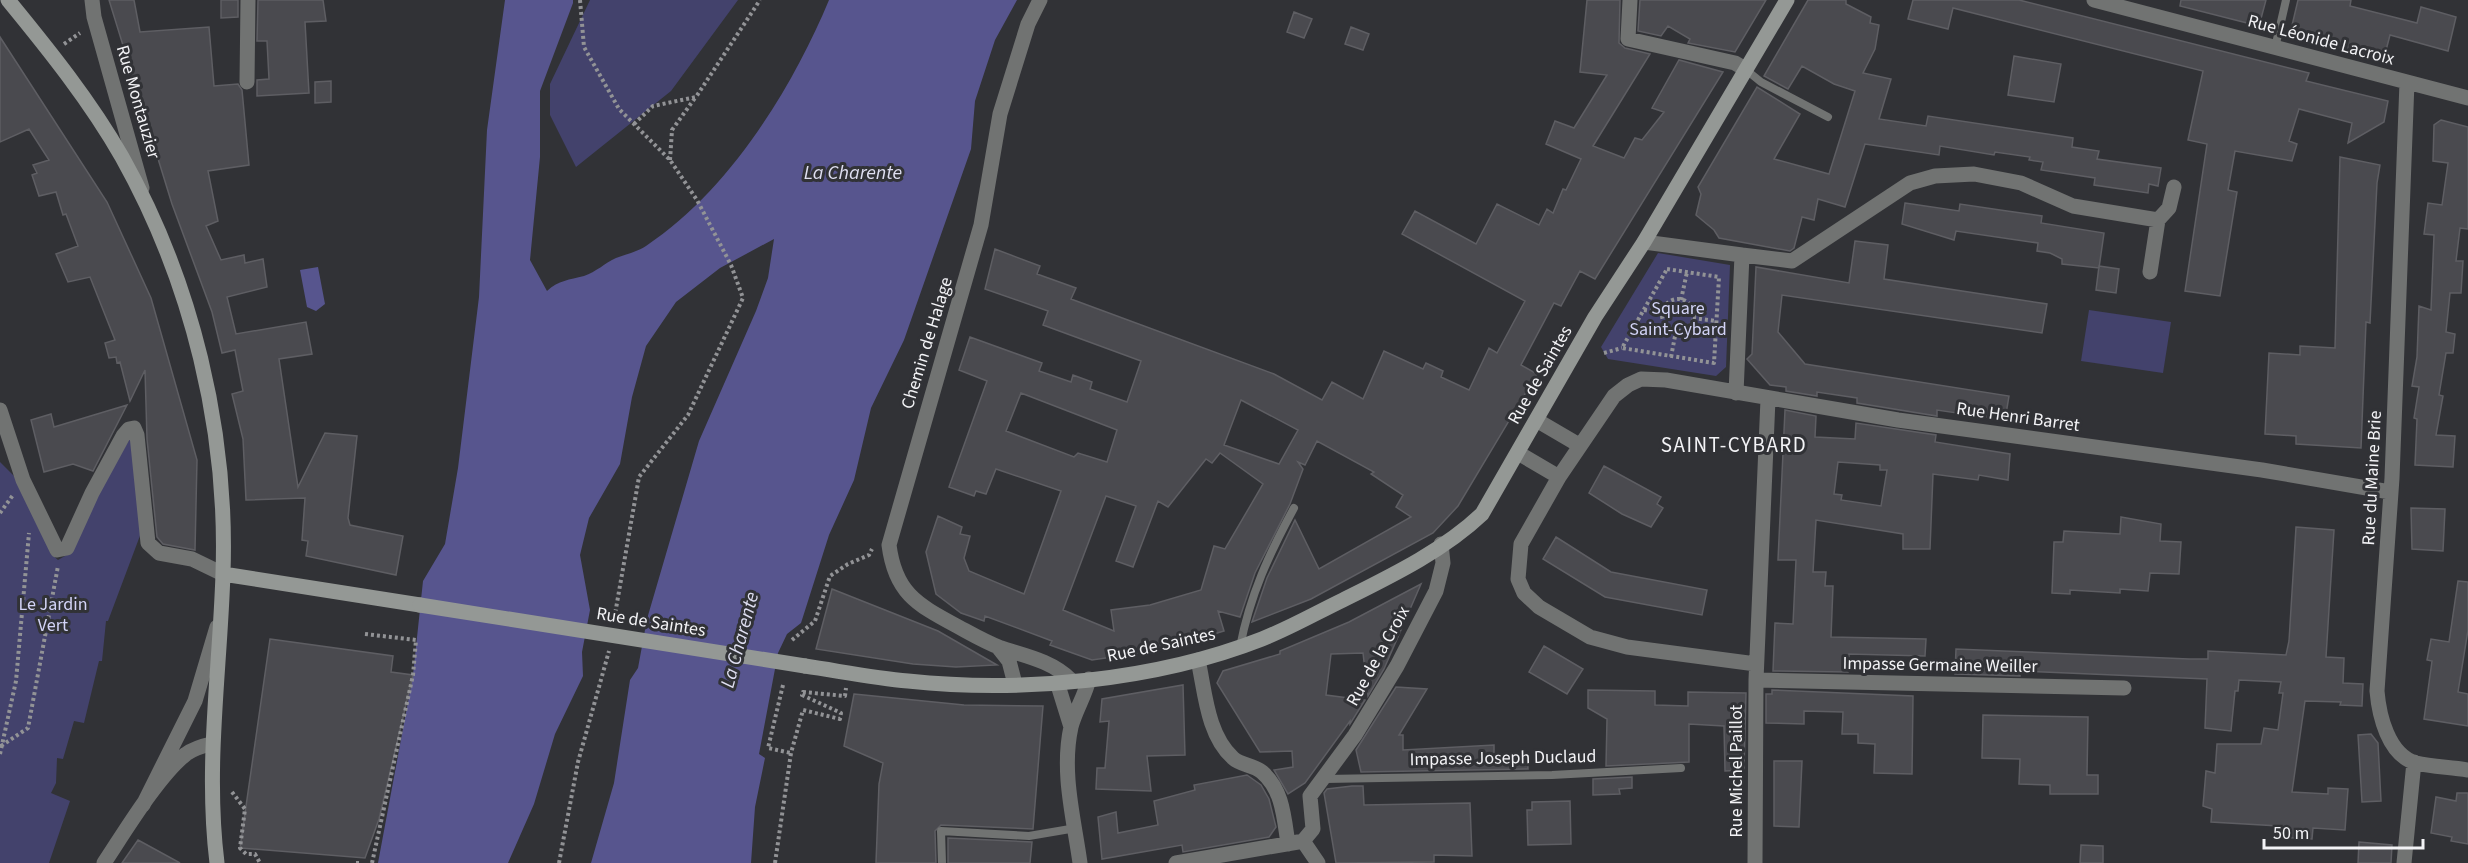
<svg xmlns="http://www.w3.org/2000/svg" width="2468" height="863" font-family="'Source Sans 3',sans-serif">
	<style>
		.green { fill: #43426c }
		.water { fill: #57558e }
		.building { fill: #4a4a4f; stroke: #5e5e63; stroke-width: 1.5; fill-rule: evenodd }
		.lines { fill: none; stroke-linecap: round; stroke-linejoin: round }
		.path { stroke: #929396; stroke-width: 4; stroke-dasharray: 3 3; stroke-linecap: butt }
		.service { stroke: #717372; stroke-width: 8 }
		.minor { stroke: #717372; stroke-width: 15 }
		.tertiary { stroke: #717372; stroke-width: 15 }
		.secondary { stroke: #949895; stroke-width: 15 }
		.secondary-bridge { stroke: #949895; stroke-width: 15 }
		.labels { text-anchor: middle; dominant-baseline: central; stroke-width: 6; stroke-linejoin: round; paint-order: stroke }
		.street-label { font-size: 18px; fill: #f3f3f6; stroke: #313236 }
		.park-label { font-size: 18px; fill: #d3d4f7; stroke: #313236 }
		.water-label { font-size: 20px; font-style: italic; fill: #dfdff1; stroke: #313236 }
		.quarter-label { font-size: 21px; letter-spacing: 1.5px; fill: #f3f3f6; stroke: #313236 }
	</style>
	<rect width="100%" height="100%" fill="#313236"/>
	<!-- green -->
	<path class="green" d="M590 0H738L671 91 576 167 550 115V84Z
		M1658 253 1730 265 1726 367 1716 376 1608 359 1601 347Z
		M2089 310 2171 322 2163 373 2081 361Z
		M131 437 141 533 108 621H106L102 661H99L84 723 74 721 63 759 57 758 56 783 51 793 70 801 49 863H0V462L21 483 51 554 58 560 72 552 92 502Z"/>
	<!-- water -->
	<path class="water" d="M505 0H573V3L540 91V157L530 260 547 291C559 280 569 280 584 276 596 272 605 263 616 258 626 254 637 252 646 246 728 192 792 89 829 0H1017L995 40 975 101 971 149 904 340 871 408 854 480 829 535 801 623 787 634 778 653 759 754 765 758 755 807 751 863H591L614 783 630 680 638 668 647 619 699 441 756 311 768 278 774 239 720 268 676 302 646 346 632 397 620 464 589 518 580 555 590 610 582 652 583 676 555 734 534 804 508 863H378L413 675 423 581 445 544 458 468 479 297 487 130Z
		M318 267 325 304 316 311 307 307 300 270Z"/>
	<!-- building -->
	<path class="building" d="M109 0H134L140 32 209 27 214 86 238 84 242 90 249 165 208 171 218 221 206 226 221 260 244 255 245 263 263 259 267 287 227 297 236 334 306 322 312 354 279 359 298 487 325 433 357 436 348 518 350 525 403 536 396 575 306 556 308 541 302 540 305 498 246 500 243 439 232 394 243 391 235 350 222 353 212 312 172 204Z
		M221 0H238V17L221 18Z
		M258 0H323L326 21 305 22 309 93 257 96V80L269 79 267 41H257Z
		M1587 0H1620L1619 43 1625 48 1650 54 1593 146 1624 158 1635 138 1642 140 1664 112 1652 108 1679 60 1723 72 1595 279 1580 271 1561 306 1554 303 1521 365 1537 374 1458 506 1433 533 1311 599 1252 622 1267 578 1295 520 1319 569 1411 517 1396 507 1403 495 1371 474 1374 472 1317 441 1305 465 1298 462 1303 469 1290 504 1255 573 1240 617 1218 611 1224 631 1161 650 1092 660 1050 645 1052 641 985 616 984 621 961 613 936 594 926 552 938 516 962 527 960 534 970 536 964 558 969 571 1024 594 1061 491 996 469 986 494 976 491 974 496 949 487 987 381 959 370 970 337 1042 363 1039 371 1071 382 1073 375 1092 382 1090 389 1127 402 1141 361 1043 325 1048 311 985 289 995 249 1040 266 1037 274 1076 288 1071 299 1274 374 1322 400 1332 382 1363 399 1384 351 1423 369 1426 363 1443 371 1441 377 1469 390 1489 348 1497 353 1525 301 1402 234 1415 211 1476 244 1497 204 1539 225 1547 209 1553 213 1563 189 1566 190 1581 159 1546 144 1555 121 1574 128 1607 75 1580 72ZM1021 393 1117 430 1107 462 1078 453 1074 457 1006 431ZM1241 400 1298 430 1279 464 1224 445ZM1220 453 1263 484 1225 549 1214 546 1201 590 1150 605 1111 610 1114 631 1063 610 1106 496 1136 506 1116 561 1133 567 1158 501 1168 507 1206 459 1212 463Z
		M1640 0H1766L1735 52 1688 43 1690 39 1668 26 1661 36 1638 31Z
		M1808 0H1846V4L1871 17 1870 23 1879 25 1875 49 1863 73 1891 79 1879 119 1926 126 1928 116 2073 138 2072 147 2099 151 2097 159 2161 168 2158 186 2149 184 2148 193 2094 185 2095 178 2041 170 2043 162 2029 160 2030 157 1995 152 1994 155 1940 146 1939 155 1865 144 1845 207 1818 199 1814 220 1802 217 1794 248 1790 251 1719 238 1714 230 1696 215 1701 194 1698 187 1757 87 1800 114 1774 159 1829 174 1855 91 1834 84 1802 66 1788 89 1764 76Z
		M1913 0H2019L2309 73 2306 81 2388 101 2384 122 2348 143 2352 123 2299 109 2289 141 2297 144 2292 161 2235 151 2228 190 2237 192 2220 296 2185 291 2207 144 2188 140 2203 71 1953 8 1948 29 1908 19Z
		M2181 0H2266L2259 26 2180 6Z
		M2298 0H2351L2350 6 2417 23 2421 7 2456 17 2448 51 2390 35 2384 58 2290 34Z
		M1294 12 1312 19 1304 38 1287 32Z
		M1351 27 1369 34 1363 50 1345 44Z
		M0 37 107 202 151 298 197 460 195 550 163 544 157 537 147 439 145 370 130 401 120 362 117 363 116 357 109 358 105 343 115 340 90 277 68 282 56 254 78 246 66 214 63 215 56 192 39 196 32 175 37 173 33 165 49 160 29 129 0 142Z
		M2014 56 2061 64 2054 102 2008 95Z
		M331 81V102L315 103V82Z
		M2441 120 2468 127V229L2460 228 2456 261H2463L2461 293H2450L2446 332 2455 334 2453 353H2446L2439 395 2443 396 2436 435 2455 436 2453 467 2415 465 2417 419 2414 418 2419 387 2412 386 2417 357 2419 306 2431 310 2434 235 2424 234 2428 203 2442 205 2448 163 2433 161 2434 125Z
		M2340 157 2380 165 2377 183 2370 323 2366 322 2361 448 2296 444V436L2265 434 2269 353 2300 355V346L2335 348Z
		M1905 203 1959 211 1960 204 2007 211 2042 216 2041 223 2104 233 2099 268 2062 264V259L2050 253 2037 251 2038 243 1956 231 1954 240 1902 224Z
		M1855 241 1888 245 1884 279 2047 304 2042 333 1782 295 1778 332 1805 364 2009 396 2005 420 1937 410V416L1857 403V398L1817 392V396L1786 391V387L1770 385 1747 359 1752 354 1756 267 1849 283Z
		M2099 266 2119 269 2116 293 2096 290Z
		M127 405 93 471 73 464 44 472 31 420 51 414 54 427Z
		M1785 410 1816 416 1815 437 1855 439 1856 423 1936 435 1935 442 2010 454 2008 480 1979 475 1978 480 1933 474 1930 549H1903V534L1816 520 1813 572H1826L1825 586H1833L1831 637 1926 639 1925 656 1849 654 1848 672 1773 671 1775 623 1793 624 1796 560H1778ZM1838 462 1880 465V470H1887L1881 506 1841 500 1842 495 1834 494Z
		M1604 466 1661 497 1657 504 1663 508 1651 527 1622 514 1589 493Z
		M2411 508 2445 509 2443 551 2412 549Z
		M2121 517 2161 524 2160 541 2181 542 2179 574 2150 573 2148 591 2120 589V593L2070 590V594L2052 593 2054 542H2063L2064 531 2120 534Z
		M2296 527 2334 530 2326 657 2344 658 2343 683 2363 684 2362 706 2340 705 2341 702 2305 701 2292 792 2328 794V788L2348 789 2345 830 2313 828 2312 839 2279 837V826L2211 822 2212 809 2203 806 2206 771 2215 773 2217 744H2261L2264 728 2278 730 2283 693H2279L2281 682 2239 680 2238 691H2235L2231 731 2205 728 2207 679 2020 671V676L1955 674 1956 649 2189 659H2208V651L2286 655 2289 641Z
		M1556 537 1611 572 1707 590 1702 615 1605 597 1543 559Z
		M2458 581 2468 582V630L2458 692 2468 694V726L2424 719 2432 661 2427 660 2431 639 2449 642Z
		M1421 584 1384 669 1368 696 1363 653 1331 654 1326 695 1365 700 1350 724V721L1305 783 1288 794 1274 770 1293 767 1292 751 1260 752 1217 683 1223 671 1280 654V651L1349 622Z
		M832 589 938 631 997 665 956 667 913 664 816 649Z
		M270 639 393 656 391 672 413 675 379 819 365 858 240 848Z
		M1544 646 1583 669 1567 694 1529 672Z
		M1183 685 1185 755 1147 756 1151 791 1096 789 1097 768H1105L1109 721 1100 722 1102 699Z
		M1396 687 1427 689 1399 735H1403V750L1494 745V754L1527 753 1528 769 1361 772 1356 750Z
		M1588 690 1655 691V705L1688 706V692L1746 693 1744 770 1725 771 1724 726 1689 724V762L1606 766 1607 719 1588 708Z
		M1772 690 1913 696 1912 774 1874 773 1875 744 1858 743V734H1842L1843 712 1804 711V724L1766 723V694H1772Z
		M854 694 964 705 1043 706 1033 829 941 825 935 831 936 863H876L879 784 883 763 844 746Z
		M1983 715 2088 717 2087 775H2098V794H2050V785L2019 784 2020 759 1982 758Z
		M2371 734 2378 743 2381 801 2362 802 2358 735Z
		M1774 761H1802L1799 827 1774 826Z
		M1247 775 1261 785 1269 799 1276 827 1269 837 1183 852 1182 845 1102 859 1098 817 1116 812 1118 833 1158 825 1154 801 1195 790 1194 785Z
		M1632 777V788L1619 789 1620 794 1593 795V779Z
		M1352 786H1363L1364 805 1470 803 1472 856 1434 855V862L1336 863 1324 793 1327 789Z
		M2457 793H2468V844L2451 841 2452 837 2431 833 2436 797 2456 801Z
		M1570 801 1571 844 1528 845 1527 810H1532V802Z
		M948 838 1032 842 1030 863H948Z
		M138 840 180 863H122Z
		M2359 842 2392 845 2391 863H2358Z
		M2081 845 2103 846V863H2080Z"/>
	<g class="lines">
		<!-- path -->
		<path class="path" d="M580 0 584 47 619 109 670 160 697 200 731 265 743 298 688 415 639 477 614 620
			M64 44 80 33
			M634 124 653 106 696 97 760 0
			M670 160 672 130 695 98
			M1667 269 1719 277 1714 363 1622 348Z
			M1662 315a16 16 0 1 1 32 0a16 16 0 1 1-32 0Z
			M1681 300 1687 272
			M1644 310 1662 313
			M1693 318 1716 321
			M1604 353 1622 348
			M1671 357 1676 331
			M0 513 13 495
			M365 634 416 640 413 675 372 863
			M792 640 815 621 830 576 848 564 869 555 872 549
			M783 685 768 748 791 753
			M1 746 28 728 58 566
			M0 754 16 681 29 533
			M232 792 245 809 240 848 246 854H255L260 863
			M356 863H360
			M559 863 578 762 609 651
			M775 863 791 753 803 710 840 719 841 713 802 695 803 692 845 696 846 688"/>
		<!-- service -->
		<path class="service" d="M2275 48 2286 0
			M1745 69 1761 82 1828 117
			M1240 647C1250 595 1269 554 1294 508
			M1325 779 1552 775 1681 768
			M942 863 941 831 1029 836 1076 828"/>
		<!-- minor -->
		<path class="minor" d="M92 0 94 17 142 188
			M1040 0 1028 24 1000 114 981 225 889 545C895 592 916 604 955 625 970 633 985 642 1001 648 1026 656 1052 661 1071 680
			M1630 0 1628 39 1735 63 1745 69
			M2094 0 2468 98
			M247 82 248 0
			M2407 82 2392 478 2377 691C2379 715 2388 755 2416 763 2432 767 2451 767 2468 770
			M1644 242 1742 255 1736 393
			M1742 255 1792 261 1910 183 1935 176 1974 174 2021 183 2073 206 2158 220
			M2150 272 2158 220 2169 208 2174 187
			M0 410 23 480 57 550 67 548 92 493 123 436 129 429 134 428 137 435 148 543 159 553 192 559 223 574
			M1538 421 1579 445
			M1518 453 1559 477
			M998 647 1009 661 1015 684
			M1198 660C1205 691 1207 735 1233 758 1240 765 1254 765 1262 772 1283 790 1284 818 1288 844
			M1756 664 1627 647 1590 637 1539 607 1524 593 1518 579 1521 544 1559 477 1614 396 1628 385 1641 379 1666 380 1898 420 2262 470 2390 492
			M1756 680 2124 688
			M1057 682 1071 727
			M1303 841 1313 829 1310 796 1355 735 1397 666 1436 591 1443 563 1441 544
			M1303 841 1318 863
			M1080 863C1074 819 1061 772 1071 727 1075 711 1085 696 1089 679
			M1176 863 1298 842
			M1755 863 1756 680 1768 399
			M2404 863 2414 762"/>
		<!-- tertiary -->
		<path class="tertiary" d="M143 805 195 701 217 627
			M104 863C124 833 158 776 186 754 193 749 202 746 211 744"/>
		<!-- secondary -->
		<path class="secondary" d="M8 0C49 50 90 101 122 157 192 282 228 430 223 573 220 670 205 766 217 863
			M223 574 420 605
			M805 666C839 671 874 678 908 681 1022 693 1155 681 1262 639 1290 628 1316 613 1343 600 1391 576 1443 551 1482 514L1595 317 1644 242 1787 0"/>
		<!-- secondary-bridge -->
		<path class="secondary-bridge" d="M420 605 805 666"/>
	</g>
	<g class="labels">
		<!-- street labels -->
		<g class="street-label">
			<text transform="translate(2321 40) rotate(15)">Rue Léonide Lacroix</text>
			<text transform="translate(138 102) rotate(74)">Rue Montauzier</text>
			<text transform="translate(927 343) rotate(-73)">Chemin de Halage</text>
			<text transform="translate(1540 375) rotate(-60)">Rue de Saintes</text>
			<text transform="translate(2018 417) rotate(8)">Rue Henri Barret</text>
			<text transform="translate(2372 478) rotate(-87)">Rue du Maine Brie</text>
			<text transform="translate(651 622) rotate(9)">Rue de Saintes</text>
			<text transform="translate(1161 645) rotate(-12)">Rue de Saintes</text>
			<text transform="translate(1378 656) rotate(-61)">Rue de la Croix</text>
			<text transform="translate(1940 665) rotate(1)">Impasse Germaine Weiller</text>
			<text transform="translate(1503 758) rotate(-1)">Impasse Joseph Duclaud</text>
			<text transform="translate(1736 771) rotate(-90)">Rue Michel Paillot</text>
		</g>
		<!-- park labels -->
		<g class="park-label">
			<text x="1678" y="308">Square<tspan x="1678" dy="21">Saint-Cybard</tspan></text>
			<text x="53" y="604">Le Jardin<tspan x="53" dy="21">Vert</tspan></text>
		</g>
		<!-- water labels -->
		<g class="water-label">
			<text x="853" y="173">La Charente</text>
			<text transform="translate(740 640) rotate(-75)">La Charente</text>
		</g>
		<!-- quarter labels -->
		<g class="quarter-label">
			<text x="1734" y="445">SAINT-CYBARD</text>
		</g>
	</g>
	<!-- scale -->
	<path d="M2264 839v9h159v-9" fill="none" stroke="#f3f3f6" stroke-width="3"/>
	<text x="2273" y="839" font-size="18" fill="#f3f3f6" stroke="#313236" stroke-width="4.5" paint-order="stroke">50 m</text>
</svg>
